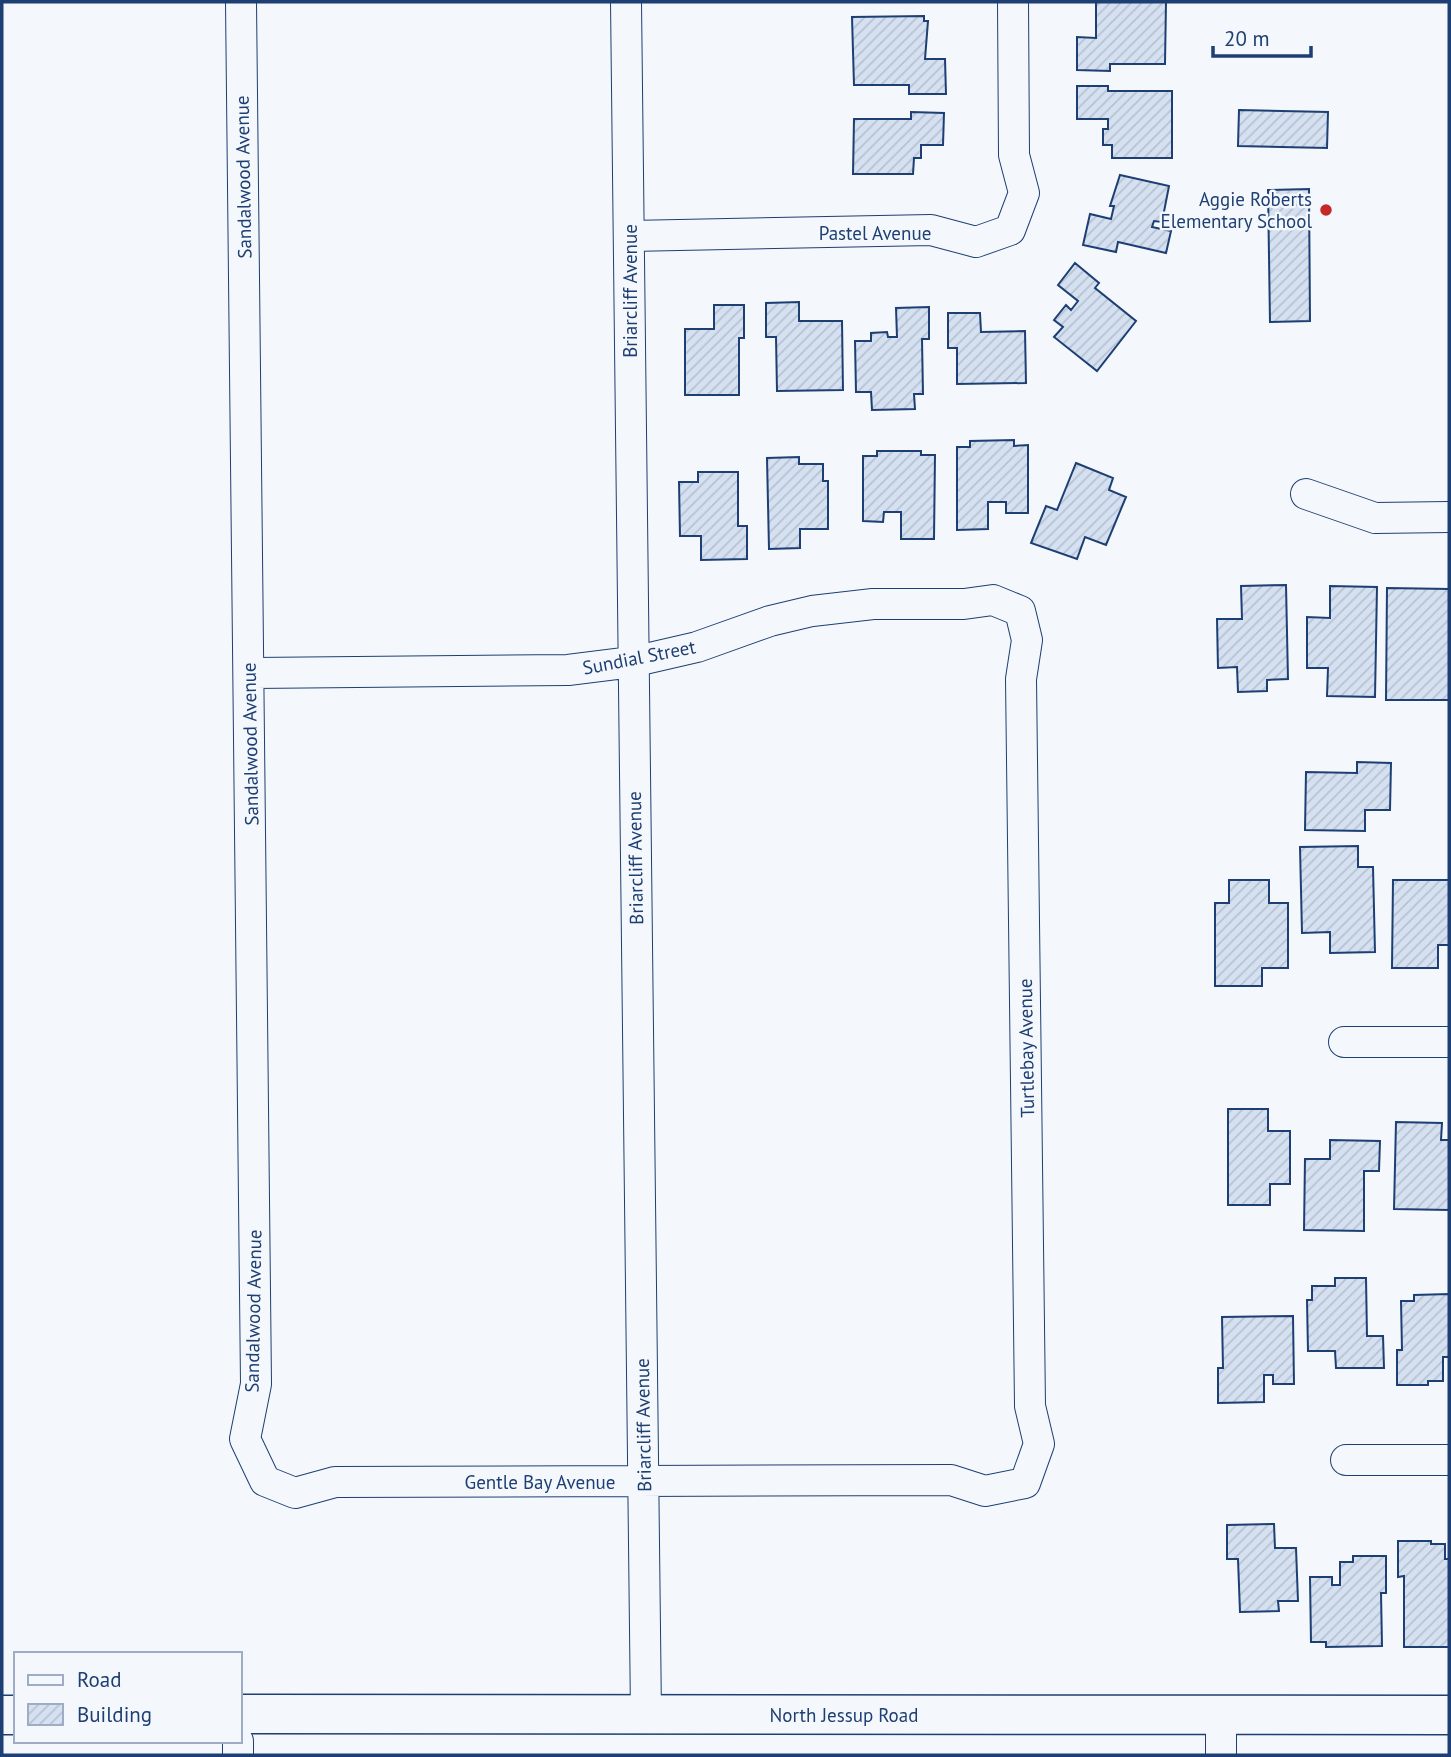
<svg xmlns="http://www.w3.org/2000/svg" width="1451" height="1757" font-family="'PT Sans',sans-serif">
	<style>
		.building { fill: url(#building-hatch); stroke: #1d3f73; stroke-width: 2 }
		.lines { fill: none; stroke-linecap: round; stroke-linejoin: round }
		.street-casing { stroke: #1d3f73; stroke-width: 32 }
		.secondary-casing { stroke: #1d3f73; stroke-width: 41 }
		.street { stroke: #f4f7fb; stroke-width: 30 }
		.secondary { stroke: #f4f7fb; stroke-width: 38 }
		.poi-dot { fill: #c62828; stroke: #f4f7fb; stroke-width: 2.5 }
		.labels { text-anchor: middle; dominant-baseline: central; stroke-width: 5; stroke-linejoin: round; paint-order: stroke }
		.street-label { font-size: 19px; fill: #1d3f73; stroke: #f4f7fb }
		.poi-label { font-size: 19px; fill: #1d3f73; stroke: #f4f7fb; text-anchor: end }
	</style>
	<defs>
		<pattern id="building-hatch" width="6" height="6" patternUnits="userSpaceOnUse" patternTransform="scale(1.75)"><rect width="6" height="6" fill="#d5e0f0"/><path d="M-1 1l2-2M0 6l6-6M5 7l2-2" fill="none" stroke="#b6c1d1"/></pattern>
	</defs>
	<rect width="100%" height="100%" fill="#f4f7fb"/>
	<!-- building -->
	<path class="building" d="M1096 2H1166L1165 64H1110V71L1077 70V37L1096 38Z
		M924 16V21H928L925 59H945L946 94H909V85H854L852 17Z
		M1077 86H1108V91H1172V158H1112V145H1103V129H1108V119H1077Z
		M1239 110 1328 112 1327 148 1238 146Z
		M911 112 944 113 943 145H921V158H914L913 174H853L854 119H911Z
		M1120 175 1169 186 1162 222 1154 221 1152 227 1171 231 1166 253 1118 242 1116 252 1083 245 1090 214 1111 219 1114 206H1110Z
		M1309 189 1310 321 1270 322 1268 190Z
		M1075 263 1099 283 1095 288 1136 321 1097 371 1054 337 1063 327 1054 320 1066 305 1071 310 1078 301 1058 285Z
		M799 302V321H842L843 390 777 391 776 337H766V303Z
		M714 305H744V338H739V395H685V329H714Z
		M929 307V339H922L923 394H914L915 409 872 410 871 392H856L855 341H871V333L887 332 888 337H897L896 308Z
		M948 313H980L981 332 1025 331 1026 383 957 384V348H948Z
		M1014 440V446L1028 445V513H1006V502H988V529L957 530V447H970V441Z
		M877 451H921V455H935L934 539H901V512H884L883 522 863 521V456H877Z
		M799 457V464H823V481H828V529H800V548L769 549 767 458Z
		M1076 463 1113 478 1109 490 1126 497 1106 545 1085 537 1077 559 1031 543 1046 506 1057 510Z
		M698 472H738V526H747V559L701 560V536H680L679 482H698Z
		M1286 585 1288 679 1267 680V691L1238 692 1237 667 1218 668 1217 619H1242L1241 586Z
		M1330 586 1377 587 1375 697 1327 696 1328 668H1307V617L1330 618Z
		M1387 588 1449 589V700H1386Z
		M1357 762 1391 763 1390 810H1365V831L1305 830 1306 772 1357 773Z
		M1358 846V867H1373L1375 952 1330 953V932L1302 933 1300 847Z
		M1229 880H1269V903H1288V968H1262V986H1215V903H1229Z
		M1393 880H1449V945H1438V968H1392Z
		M1228 1109H1268V1131H1290V1184H1270V1205H1228Z
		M1396 1122 1442 1123 1441 1140H1449V1210L1394 1209Z
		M1330 1140 1380 1141 1379 1171H1364V1231L1304 1230 1305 1159H1330Z
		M1335 1278H1366L1367 1336H1383L1384 1368H1336L1335 1351H1308L1307 1300H1312V1286H1335Z
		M1449 1294V1357H1443V1381H1428V1385H1397V1350H1402L1401 1301H1414V1295Z
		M1293 1316 1294 1384H1273V1375H1264V1402L1218 1403V1368H1223L1222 1317Z
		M1274 1524 1275 1548H1296L1298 1601H1278L1279 1611 1240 1612 1238 1559H1227V1525Z
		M1398 1541H1431V1544H1445V1559H1449V1647H1404V1576L1398 1577Z
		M1353 1556H1386V1593H1381L1382 1646 1326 1647V1642H1311L1310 1577H1332V1585H1340V1562H1353Z"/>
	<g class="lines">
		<defs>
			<path id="street" d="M241 2 256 1384 245 1439 265 1481 295 1493 335 1482 951 1480 985 1491 1025 1483 1039 1444 1030 1406 1021 679 1027 640 1020 611 993 600 964 604H873L812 611 770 621 697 647 632 662 568 670 250 673
				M626 2 646 1715
				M630 236 931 230 976 242 1010 230 1024 193 1014 155 1013 2
				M1306 494 1375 518 1449 517
				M1344 1042H1449
				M1346 1460H1449
				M1221 1715V1755
				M238 1741V1755"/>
			<path id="secondary" d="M240 1714 1449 1715
				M2 1715H16"/>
		</defs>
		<!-- street casing -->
		<use href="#street" class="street-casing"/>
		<!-- secondary casing -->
		<use href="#secondary" class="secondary-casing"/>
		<!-- street -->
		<use href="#street" class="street"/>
		<!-- secondary -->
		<use href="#secondary" class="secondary"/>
	</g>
	<!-- markers -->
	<circle class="poi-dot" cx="1326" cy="210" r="7"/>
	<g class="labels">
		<!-- street labels -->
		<g class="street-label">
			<text transform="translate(243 177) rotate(-91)">Sandalwood Avenue</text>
			<text x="875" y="233">Pastel Avenue</text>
			<text transform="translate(630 291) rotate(-90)">Briarcliff Avenue</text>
			<text transform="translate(639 657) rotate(-11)">Sundial Street</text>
			<text transform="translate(250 744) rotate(-91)">Sandalwood Avenue</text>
			<text transform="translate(635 858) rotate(-91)">Briarcliff Avenue</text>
			<text transform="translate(1026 1048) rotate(-91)">Turtlebay Avenue</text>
			<text transform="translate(253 1311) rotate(-89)">Sandalwood Avenue</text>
			<text transform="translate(643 1425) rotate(-91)">Briarcliff Avenue</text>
			<text x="540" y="1482">Gentle Bay Avenue</text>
			<text x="844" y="1715">North Jessup Road</text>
		</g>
		<!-- poi labels -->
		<g class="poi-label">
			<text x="1312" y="199">Aggie Roberts<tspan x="1312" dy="22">Elementary School</tspan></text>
		</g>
	</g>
	<!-- border -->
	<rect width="1451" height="1757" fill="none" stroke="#1d3f73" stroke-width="7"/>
	<!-- legend -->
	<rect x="14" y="1652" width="228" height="91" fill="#f4f7fb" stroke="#9eadc5" stroke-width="2"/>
	<rect x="28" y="1675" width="35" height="10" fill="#f4f7fb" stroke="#9eadc5" stroke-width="2"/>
	<text x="77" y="1687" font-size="21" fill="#1d3f73">Road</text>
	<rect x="28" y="1704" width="35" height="21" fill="url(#building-hatch)" stroke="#9eadc5" stroke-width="2"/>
	<text x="77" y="1722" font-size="21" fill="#1d3f73">Building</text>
	<!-- scale -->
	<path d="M1213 46v10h98v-10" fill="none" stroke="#1d3f73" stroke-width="3.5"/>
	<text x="1224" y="46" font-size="21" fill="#1d3f73" stroke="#f4f7fb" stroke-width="5" paint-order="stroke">20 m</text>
</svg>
